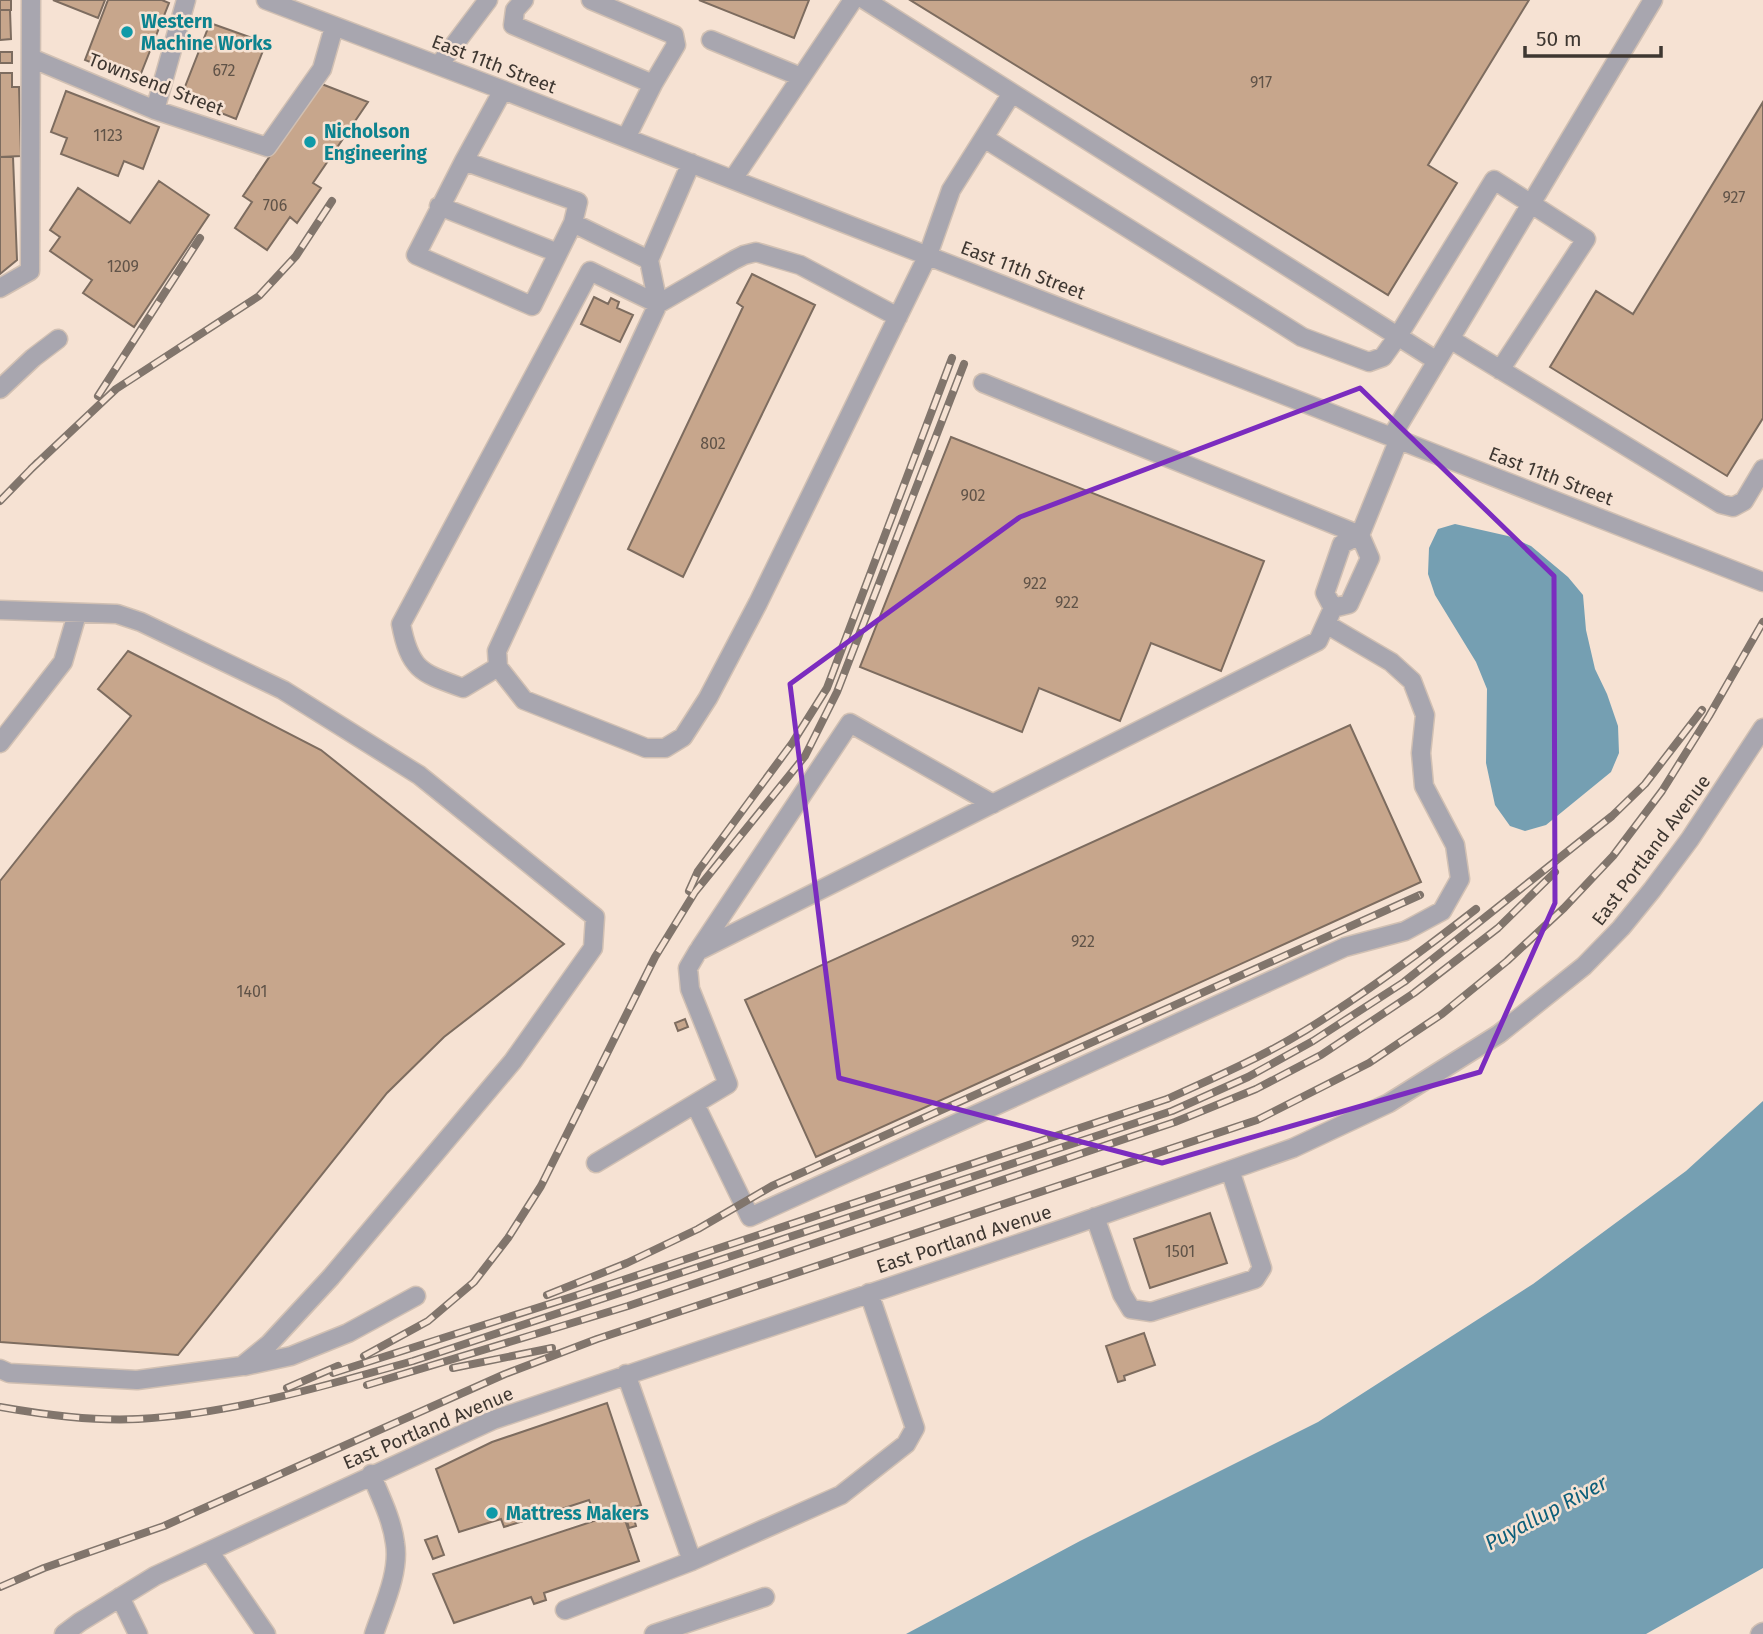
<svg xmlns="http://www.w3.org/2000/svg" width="1763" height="1634" font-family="'Fira Sans',sans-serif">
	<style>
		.water { fill: #759fb2 }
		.building { fill: #c7a68c; stroke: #7d6c5f; stroke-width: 2 }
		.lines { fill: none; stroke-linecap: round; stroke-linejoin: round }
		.minor-casing { stroke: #d1c0b3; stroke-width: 21 }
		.minor { stroke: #a8a6af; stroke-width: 18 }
		.rail-casing { stroke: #81756c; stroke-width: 8 }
		.rail { stroke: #f6e2d3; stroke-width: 5; stroke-dasharray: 16; stroke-linecap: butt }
		.marked { fill: none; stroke: #7b2cbf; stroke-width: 5; stroke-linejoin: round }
		.culture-dot { fill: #0f9aa8; stroke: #f6e2d3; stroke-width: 2.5 }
		.labels { text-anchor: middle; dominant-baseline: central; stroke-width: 5; stroke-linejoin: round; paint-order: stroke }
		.number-label { font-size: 16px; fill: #605348 }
		.culture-label { font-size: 19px; font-weight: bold; fill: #0d838f; stroke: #f6e2d3; text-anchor: start }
		.street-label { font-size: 19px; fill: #3e3731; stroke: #f6e2d3 }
		.water-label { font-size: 21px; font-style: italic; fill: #0d5f7a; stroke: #f6e2d3 }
	</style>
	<rect width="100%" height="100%" fill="#f6e2d3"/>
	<!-- water -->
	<path class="water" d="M1455 524 1508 536 1531 546 1568 577 1583 595 1586 630 1595 669 1607 694 1618 726 1619 753 1611 772 1546 825 1525 831 1510 826 1495 805 1486 763 1487 689 1476 662 1435 595 1428 574 1429 548 1438 529Z
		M1763 1101V1568L1646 1634H906L1080 1541 1318 1422 1533 1284 1686 1171Z"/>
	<!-- building -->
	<path class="building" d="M0 0H11V10H0Z
		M53 0H105L98 18Z
		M108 0H162L169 3 138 81 85 60Z
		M699 0H809L794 38Z
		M910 0H1529L1428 165 1457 183 1388 295Z
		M0 10H10L11 39 0 40Z
		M210 23 266 43 236 119 181 97Z
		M0 52H12V63H0Z
		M0 73H12V87H19L21 156 0 157Z
		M319 83 368 102 313 183 321 188 297 223 290 217 267 250 235 228 252 202 243 196Z
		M66 91 159 127 143 169 124 161 118 176 61 154 67 138 51 132Z
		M1763 102V418L1727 476 1550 367 1596 291 1633 314Z
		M0 157H13L17 260 0 274Z
		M159 181 209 215 134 327 83 293 92 280 50 251 60 237 50 230 78 188 130 223Z
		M752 274 815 305 683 577 628 549 743 307 737 303Z
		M594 297 608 304 611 298 619 302 617 308 633 315 620 342 581 324Z
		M951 437 1264 561 1221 671 1151 643 1120 721 1039 688 1022 732 860 667Z
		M128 651 321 750 564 944 444 1037 387 1093 178 1355 0 1342V881L131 716 98 689Z
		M1350 725 1421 882 816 1157 745 1000Z
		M685 1019 688 1027 678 1031 675 1023Z
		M1210 1213 1227 1263 1150 1288 1134 1239Z
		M1144 1333 1155 1365 1124 1376 1125 1380 1118 1382 1106 1346Z
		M607 1403 641 1505 622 1511 639 1561 544 1593 546 1600 534 1604 531 1597 454 1623 433 1574 597 1520 589 1500 546 1514 543 1505 533 1508 536 1517 504 1527 501 1519 459 1532 436 1469 492 1442Z
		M631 1509 636 1526 629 1528 624 1511Z
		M437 1536 444 1555 433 1559 425 1540Z"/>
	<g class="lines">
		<defs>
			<path id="minor" d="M266 0 503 90 1763 582
				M524 0 515 10 513 25 653 84
				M591 0 674 35 676 45 653 84 626 138
				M865 0 1437 361
				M711 40 801 77
				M31 58 155 110 267 147 322 69 334 27
				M439 65 488 0
				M155 110 186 0
				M984 138 1302 337 1369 362 1383 357 1398 336 1494 180 1586 239 1500 370
				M464 161 503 90
				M733 179 853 0
				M439 206 558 253
				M573 223 532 306 416 255 464 161 578 202 573 223 649 260 691 163
				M649 260 658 304 497 651 498 667 524 700 646 748H665L683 737 708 698 758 603 928 255 951 190 1012 93
				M0 288 30 271 31 0
				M1450 339 1721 504 1733 507 1744 501 1763 469
				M983 383 1360 535 1399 439
				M0 389 33 358 58 339
				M1392 436 1653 0
				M1360 535 1370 558 1349 604 1333 608 1325 593 1342 544Z
				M0 610 117 614 141 622 283 690 419 775 595 917 593 948 513 1061 331 1277 269 1344 242 1366 137 1380 9 1373 0 1369
				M498 667 463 688C422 673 410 671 401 624L590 271 658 304 734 260 744 255 756 252 800 265 898 317
				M0 743 63 662 77 614
				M700 948 850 723 993 804
				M695 1104 750 1217 1345 947 1405 931 1442 911 1460 879 1455 845 1424 786 1421 753 1425 715 1412 681 1391 662 1326 624
				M596 1163 728 1084 690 989 688 968 698 951 1318 641 1333 608
				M1095 1217 1122 1294 1131 1309 1151 1312 1255 1279 1262 1268 1230 1170
				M245 1366 291 1356 348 1333 416 1296
				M626 1374 692 1561
				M371 1474C380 1496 392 1519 395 1543 400 1572 383 1607 374 1634
				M209 1551 266 1634
				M120 1597 138 1634
				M565 1610 692 1561 841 1495 906 1444 915 1428 869 1293
				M64 1634 80 1622 155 1576 493 1420 1065 1228 1293 1148 1389 1103 1499 1034 1584 966 1621 928 1652 890 1690 839 1763 728
				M654 1634 765 1597
				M1760 1634 1763 1632"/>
		</defs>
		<!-- minor casing -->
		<use href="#minor" class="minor-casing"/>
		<!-- minor -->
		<use href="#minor" class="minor"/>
		<defs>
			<path id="rail" d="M98 396 200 238
				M31 469 116 389 259 296 296 256 332 201
				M0 501 37 463
				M689 891 698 871 793 742 827 688 952 358
				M547 1295 627 1263 698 1229 772 1186 1420 895
				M364 1356 428 1321 474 1282 508 1238 541 1186 655 957 695 892 805 756 837 692 964 364
				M453 1368 552 1348
				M333 1373 584 1293 1167 1099C1214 1078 1262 1057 1306 1030 1366 993 1421 952 1476 909
				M367 1385 628 1306 1175 1122 1256 1089 1321 1055 1414 993 1498 928 1555 872
				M287 1388 338 1366
				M0 1407C46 1415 91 1421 138 1419 232 1414 323 1386 413 1361L1172 1111 1248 1077 1313 1041 1404 982 1612 816 1645 784 1702 710
				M0 1587 44 1568 164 1526 505 1374 597 1339 1257 1120 1369 1063 1442 1014 1507 961 1564 908 1613 856 1662 791 1709 716 1763 622"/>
		</defs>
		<!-- rail casing -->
		<use href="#rail" class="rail-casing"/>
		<!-- rail -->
		<use href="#rail" class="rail"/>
	</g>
	<!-- marked area -->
	<path class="marked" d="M1360 388 1554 576 1555 903 1480 1072 1162 1163 839 1078 790 684 1020 517Z"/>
	<!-- markers -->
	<g class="culture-dot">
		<circle cx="127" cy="32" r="7"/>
		<circle cx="310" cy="142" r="7"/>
		<circle cx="492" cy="1513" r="7"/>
	</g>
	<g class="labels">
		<!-- number labels -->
		<g class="number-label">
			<text x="224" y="70">672</text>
			<text x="1261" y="82">917</text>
			<text x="108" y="135">1123</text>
			<text x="1734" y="197">927</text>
			<text x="275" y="205">706</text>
			<text x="123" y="266">1209</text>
			<text x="713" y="443">802</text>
			<text x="973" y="495">902</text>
			<text x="1035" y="583">922</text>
			<text x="1067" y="602">922</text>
			<text x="1083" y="941">922</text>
			<text x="252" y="991">1401</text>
			<text x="1180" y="1251">1501</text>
		</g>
		<!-- culture labels -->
		<g class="culture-label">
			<text x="141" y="21">Western<tspan x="141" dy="22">Machine Works</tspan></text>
			<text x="324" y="131">Nicholson<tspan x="324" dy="22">Engineering</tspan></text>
			<text x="506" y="1513">Mattress Makers</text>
		</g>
		<!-- street labels -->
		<g class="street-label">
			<text transform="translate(494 64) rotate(21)">East 11th Street</text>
			<text transform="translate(156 84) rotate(21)">Townsend Street</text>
			<text transform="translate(1023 270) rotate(21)">East 11th Street</text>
			<text transform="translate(1551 476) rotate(21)">East 11th Street</text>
			<text transform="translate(1651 850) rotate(-53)">East Portland Avenue</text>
			<text transform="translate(964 1239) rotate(-18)">East Portland Avenue</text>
			<text transform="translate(428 1428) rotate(-23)">East Portland Avenue</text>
		</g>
		<!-- water labels -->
		<g class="water-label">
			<text transform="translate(1546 1513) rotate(-28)">Puyallup River</text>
		</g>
	</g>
	<!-- scale -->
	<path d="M1525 46v10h136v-10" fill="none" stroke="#3e3731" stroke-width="3.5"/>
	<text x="1536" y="46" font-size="21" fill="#3e3731" stroke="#f6e2d3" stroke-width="5" paint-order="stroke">50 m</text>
</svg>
